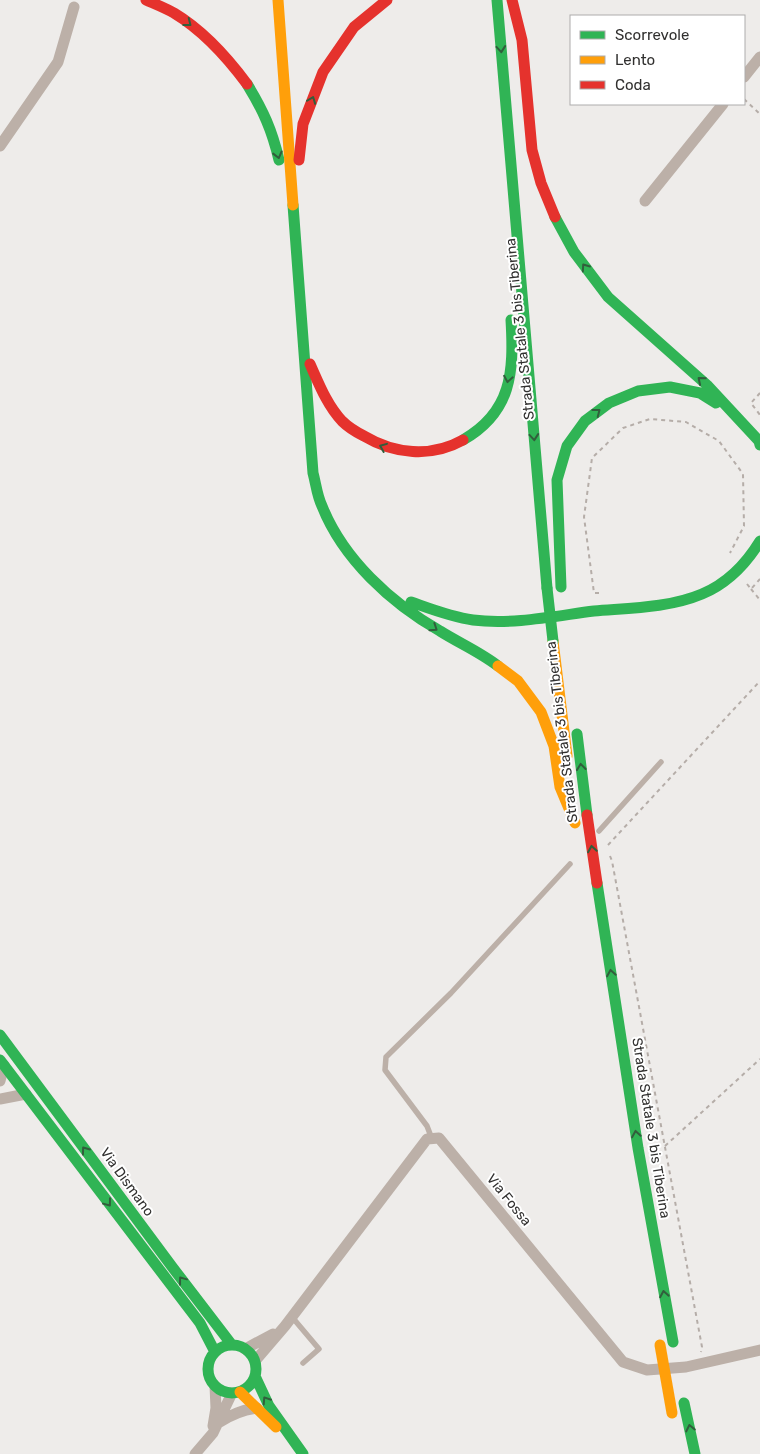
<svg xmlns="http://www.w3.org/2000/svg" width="760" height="1454" font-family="Rubik,sans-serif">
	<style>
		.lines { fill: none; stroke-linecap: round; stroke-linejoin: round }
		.path { stroke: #b5ada8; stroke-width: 2; stroke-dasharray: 4 4; stroke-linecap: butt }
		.lane { stroke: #bcb0a8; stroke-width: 5.5 }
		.street { stroke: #bcb0a8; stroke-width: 11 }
		.fast { stroke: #30b455; stroke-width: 11 }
		.slow { stroke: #ff9f0a; stroke-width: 11 }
		.jam { stroke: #e5322d; stroke-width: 11 }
		.fast-bridge { stroke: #30b455; stroke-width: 11 }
		.slow-bridge { stroke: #ff9f0a; stroke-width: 11 }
		.jam-bridge { stroke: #e5322d; stroke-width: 11 }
		.oneway { stroke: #315e3c }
		.labels { text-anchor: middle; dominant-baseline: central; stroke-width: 4; stroke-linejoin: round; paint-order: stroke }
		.street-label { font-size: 14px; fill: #31302f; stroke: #fff }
	</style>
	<rect width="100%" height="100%" fill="#eeecea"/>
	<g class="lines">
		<!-- path -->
		<path class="path" d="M744 99 760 114
			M760 393 751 403 760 415
			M747 584 751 589 760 579
			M751 589 760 600
			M599 593H594L584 517 592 458 623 428 650 419 686 422 719 441 743 474 744 526 730 553
			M608 845 760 681
			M610 856 612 861 702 1347 701 1352
			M665 1146 760 1059"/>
		<!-- lane -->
		<path class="lane" d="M599 831 661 762
			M432 1139 427 1126 385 1070 386 1057 451 993 570 864
			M292 1317 319 1349 303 1363"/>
		<!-- street -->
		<path class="street" d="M744 77 760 57
			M0 146 58 62 74 7
			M645 201 723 104
			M0 1081 4 1065
			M0 1099 26 1094
			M245 1349 273 1334
			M255 1361 285 1326 427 1139 439 1138 623 1362 647 1370 686 1367 760 1350
			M220 1422C232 1414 242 1410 257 1408
			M213 1426 216 1408 215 1386
			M195 1454 213 1433 232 1393"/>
		<!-- fast -->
		<path class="fast" d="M497 0 547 588
			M247 84C263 110 272 130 279 160
			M293 205 313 473C316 484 317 496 322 506 343 559 391 603 440 631 459 643 480 652 498 666
			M555 217 574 252 608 297 707 385 759 441 760 445
			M463 440C512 412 514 372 511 320
			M561 587 557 480 567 446 585 421 609 403 638 391 670 387 700 393 716 403
			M411 602C431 609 451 617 473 620 512 625 555 616 594 611 629 608 669 608 702 594 728 583 746 564 760 541
			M577 734 587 815
			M597 883 638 1148 673 1342
			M0 1035 173 1268 232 1345
			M0 1060 200 1323 215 1352
			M208 1369a24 24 0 1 1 48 0a24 24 0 1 1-48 0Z
			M255 1376 269 1406 303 1454
			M684 1403 695 1454"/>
		<!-- slow -->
		<path class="slow" d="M278 0 293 205
			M553 641 567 756
			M498 666 518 681 541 712 554 746 560 787 575 823
			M240 1392 276 1427"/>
		<!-- jam -->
		<path class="jam" d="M146 0C155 4 165 8 174 13 204 31 227 57 247 84
			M512 0 522 40 532 150 541 183 555 217
			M299 160 303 124 323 72 354 27 387 0
			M310 364C319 384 327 405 342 421 348 427 356 432 364 436 394 454 431 458 463 440"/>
		<!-- fast-bridge -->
		<path class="fast-bridge" d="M547 588 553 641"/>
		<!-- slow-bridge -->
		<path class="slow-bridge" d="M660 1345 672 1413"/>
		<!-- jam-bridge -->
		<path class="jam-bridge" d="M587 815 597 883"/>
	</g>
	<!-- one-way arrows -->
	<defs><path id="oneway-chevron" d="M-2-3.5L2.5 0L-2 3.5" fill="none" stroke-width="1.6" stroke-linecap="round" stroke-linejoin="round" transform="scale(1.25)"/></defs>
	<g class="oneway">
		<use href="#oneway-chevron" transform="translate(188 23) rotate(38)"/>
		<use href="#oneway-chevron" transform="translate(501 49) rotate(85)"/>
		<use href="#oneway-chevron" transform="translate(312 100) rotate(-69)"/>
		<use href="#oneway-chevron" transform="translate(278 155) rotate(76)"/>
		<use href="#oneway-chevron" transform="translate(585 267) rotate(-125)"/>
		<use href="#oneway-chevron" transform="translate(508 379) rotate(100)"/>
		<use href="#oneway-chevron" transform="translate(701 380) rotate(-140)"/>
		<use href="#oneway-chevron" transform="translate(597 412) rotate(-38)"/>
		<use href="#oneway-chevron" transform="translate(534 437) rotate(85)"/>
		<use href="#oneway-chevron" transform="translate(383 447) rotate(-158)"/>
		<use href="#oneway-chevron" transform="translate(434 628) rotate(34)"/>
		<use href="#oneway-chevron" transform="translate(581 767) rotate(-97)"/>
		<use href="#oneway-chevron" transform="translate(592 849) rotate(-99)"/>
		<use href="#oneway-chevron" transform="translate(611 973) rotate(-99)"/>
		<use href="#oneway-chevron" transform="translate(636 1134) rotate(-99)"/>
		<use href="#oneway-chevron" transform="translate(85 1150) rotate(-126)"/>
		<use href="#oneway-chevron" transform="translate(108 1203) rotate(53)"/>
		<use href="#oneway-chevron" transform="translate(182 1280) rotate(-127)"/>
		<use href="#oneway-chevron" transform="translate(664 1294) rotate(-100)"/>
		<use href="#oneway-chevron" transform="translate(266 1400) rotate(-123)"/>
		<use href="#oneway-chevron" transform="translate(690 1428) rotate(-102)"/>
	</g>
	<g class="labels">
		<!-- street labels -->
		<g class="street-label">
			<text transform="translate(520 329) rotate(-96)">Strada Statale 3 bis Tiberina</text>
			<text transform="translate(562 732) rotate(-97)">Strada Statale 3 bis Tiberina</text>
			<text transform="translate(651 1128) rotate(81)">Strada Statale 3 bis Tiberina</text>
			<text transform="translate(127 1182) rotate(54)">Via Dismano</text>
			<text transform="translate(509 1200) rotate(51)">Via Fossa</text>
		</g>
	</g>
	<!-- legend -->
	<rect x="570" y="15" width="175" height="90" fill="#ffffff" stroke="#adacac"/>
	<rect x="580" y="31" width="25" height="8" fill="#30b455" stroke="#adacac"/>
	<text x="615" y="40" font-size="15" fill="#31302f">Scorrevole</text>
	<rect x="580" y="56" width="25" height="8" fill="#ff9f0a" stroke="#adacac"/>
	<text x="615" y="65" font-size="15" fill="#31302f">Lento</text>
	<rect x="580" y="81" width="25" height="8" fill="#e5322d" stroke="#adacac"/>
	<text x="615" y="90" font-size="15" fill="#31302f">Coda</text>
</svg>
